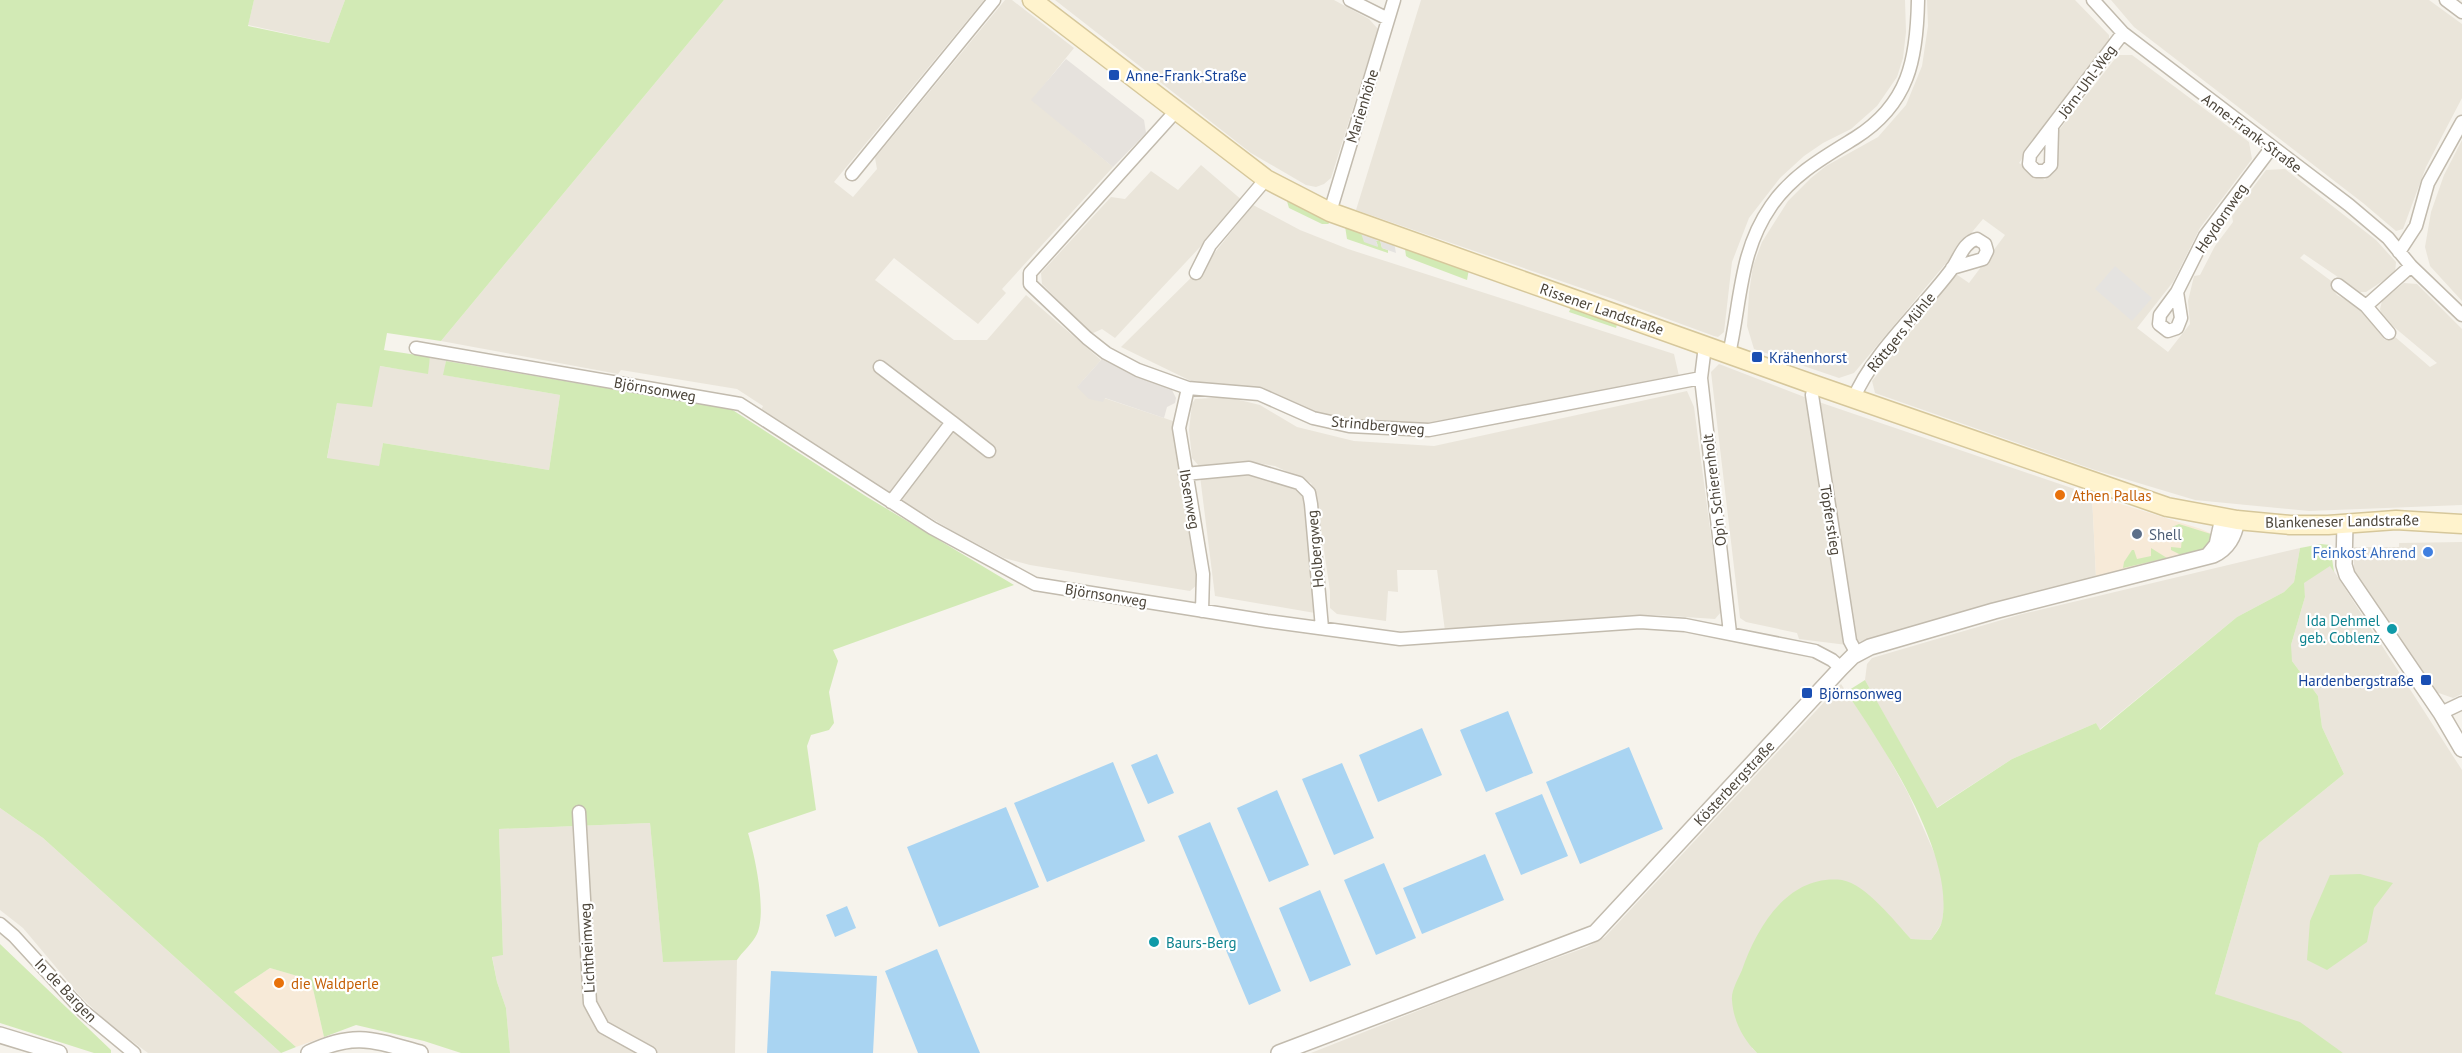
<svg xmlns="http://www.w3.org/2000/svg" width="2462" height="1053" font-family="'PT Sans',sans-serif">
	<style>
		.residential { fill: #eae5da }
		.commercial { fill: #f7ead8 }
		.industrial { fill: #e6e2dd }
		.green { fill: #d2eab5 }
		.parking { fill: #e5e3e0 }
		.water { fill: #a9d4f2 }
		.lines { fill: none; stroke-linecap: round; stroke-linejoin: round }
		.minor-casing { stroke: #c2bbae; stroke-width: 15 }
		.tertiary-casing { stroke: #c2bbae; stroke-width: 18 }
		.secondary-casing { stroke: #d6c79b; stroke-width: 21 }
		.minor { stroke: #fff; stroke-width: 12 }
		.tertiary { stroke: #fff; stroke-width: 15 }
		.secondary { stroke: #fff3cd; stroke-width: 18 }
		.transit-dot { fill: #1a4fb4; stroke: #fff; stroke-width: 2 }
		.food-dot { fill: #e8710a; stroke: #fff; stroke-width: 2 }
		.service-dot { fill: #5c6f8a; stroke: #fff; stroke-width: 2 }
		.shop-dot { fill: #3f7fe0; stroke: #fff; stroke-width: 2 }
		.culture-dot { fill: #0f9aa8; stroke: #fff; stroke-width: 2 }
		.labels { text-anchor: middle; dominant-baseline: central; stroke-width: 4.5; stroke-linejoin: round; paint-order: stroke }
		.transit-label { font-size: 15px; fill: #164399; stroke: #fff; text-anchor: start }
		.street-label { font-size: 15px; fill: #4b4439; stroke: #fff }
		.food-label { font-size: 15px; fill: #c56008; stroke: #fff; text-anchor: start }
		.service-label { font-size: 15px; fill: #4e5e75; stroke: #fff; text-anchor: start }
		.shop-label { font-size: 15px; fill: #366cbe; stroke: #fff; text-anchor: end }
		.culture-label { font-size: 15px; fill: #0d838f; stroke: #fff; text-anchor: end }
	</style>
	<rect width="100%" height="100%" fill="#f6f3ec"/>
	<!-- residential -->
	<path class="residential" d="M254 0H345L329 43 248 25Z
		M724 0H984L834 182 853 197 877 169 875 158 1005 0H1012L1074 48 1032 100 1113 167 1002 289 1006 293 978 324 894 258 875 280 954 340H987L1026 295 1101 360 1078 386 1104 398 1173 421V433L1199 583 1190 591 1030 565 1004 558 951 530 854 472 761 410 763 406 737 389 621 370 618 374 441 341Z
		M1055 0H1334L1369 19 1378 29 1331 178 1324 184 1316 187 1306 185 1251 153Z
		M1421 0H1905L1906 32 1903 58 1897 77 1877 106 1851 129 1823 143 1804 156 1780 178 1749 218 1732 262 1724 332 1718 337 1714 336 1613 299 1356 210Z
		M1927 0H2075L2109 35V43L2019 163 2045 180 2057 160 2056 134 2118 55H2132L2249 142 2252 159 2200 228 2173 282 2137 328 2168 352 2190 324 2188 301 2194 276 2200 275 2215 246 2233 222 2232 216 2266 170 2285 169 2376 240 2396 262 2395 273 2366 292H2360L2304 254 2300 258 2334 283 2331 287 2337 295 2360 308 2385 340 2394 336 2430 367 2437 363 2382 317 2380 309 2382 301 2404 283 2417 284 2462 329V505L2309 511 2195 500 2095 470 1875 393 1872 381 1956 274 1969 283 2005 235 1983 219 1854 373 1839 378 1754 349 1747 326 1749 293 1753 266 1762 242 1788 201 1811 178 1826 166 1878 137 1906 105 1922 66 1928 26Z
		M2111 0H2429L2462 24V98L2426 167 2403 229 2396 231 2363 203 2134 27Z
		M2462 140V301L2430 266 2425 247 2431 212 2444 175Z
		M1201 165 1243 201 1115 338 1102 329 1091 334 1042 284 1041 273 1111 197 1125 199 1151 171 1178 190Z
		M1253 205 1300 230 1348 249 1674 354 1679 376 1431 431 1334 419 1229 386 1191 381 1121 347 1208 261Z
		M430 357 446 361 444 375 560 395 549 470 383 443 379 467 327 459 337 403 379 366 427 373Z
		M1719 364 1807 398 1847 645 1799 639 1797 633 1746 622 1740 618 1711 372Z
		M1687 391 1694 407 1721 612 1715 619 1656 615 1445 631 1437 570H1397L1398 592 1388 591 1386 621 1337 614 1330 608V591L1316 496 1311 483 1275 466 1246 461 1199 466 1192 458 1189 430 1192 404 1195 399 1227 397 1260 405 1297 427 1354 441 1434 446Z
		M1813 400 2092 495 2096 577 2018 596 1855 643Z
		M1245 471 1302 489 1308 498 1320 603 1315 613 1215 596 1200 476Z
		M2462 542V694L2453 698 2436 692 2382 615 2354 572V547H2399V543Z
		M2300 548 2294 582 2284 592 2237 617 2099 730 2096 723 2012 759 1936 808 1865 680 1867 664 1872 658 2022 614Z
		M2330 565 2462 770V1053H2343L2215 994 2259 843 2344 774 2322 727 2318 696 2292 661 2290 653 2291 645 2305 597 2303 583Z
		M1841 684 1880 742 1908 793 1940 866 1945 897 1942 923 1931 940 1911 939 1879 905 1859 888 1752 1048 1757 1053H1311L1493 981 1587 947 1605 937Z
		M0 808 43 838 281 1053H148L109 1024 81 997 23 928 0 910Z
		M650 823 663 961 737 960 735 1053H510L506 1008 497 982 492 956 503 955 499 829Z"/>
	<!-- commercial -->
	<path class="commercial" d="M2092 495 2201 529 2214 535 2206 549 2096 577Z
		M270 968 311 980 324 1037 296 1047 234 992Z"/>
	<!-- industrial -->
	<path class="industrial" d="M1066 59 1144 120 1146 133 1113 167 1031 100Z
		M1102 359 1171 388 1176 398 1175 403 1167 407 1164 418 1105 398 1103 402 1089 399 1077 387Z"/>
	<!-- green -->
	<path class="green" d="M0 0H254L248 26 329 43 345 0H724L441 341 387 333 384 350 430 357 428 374 380 366 372 407 337 403 327 458 379 466 383 443 549 470 560 395 443 375 446 361 731 409 867 497 1014 585 833 650 838 661 829 692 834 723 829 730 811 735 807 746 816 810 748 833C755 856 767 912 757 934 753 943 742 952 737 960L663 962 650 823 499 829 503 955 492 957 497 982 506 1008 510 1053H461L424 1041 356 1025 324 1037 311 980 270 968 234 992 296 1047 281 1053 43 838 0 808Z
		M1286 198 1332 221 1328 224H1322L1289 208Z
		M1345 226 1360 230 1378 246 1376 241 1380 240 1382 248 1388 250V253L1347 239Z
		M1407 247 1469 269 1467 280 1409 258 1406 256 1405 249Z
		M1572 305 1618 321 1616 328 1569 312Z
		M2179 524 2214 535 2206 549 2183 556 2171 550V547L2181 548 2183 529 2172 527Z
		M2321 544 2330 545 2334 572 2330 566 2304 583 2305 597 2291 645 2292 661 2318 696 2322 727 2344 774 2259 843 2215 994 2300 1022 2343 1053H1757C1743 1039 1733 1020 1732 1000 1731 991 1738 979 1742 970 1757 927 1788 874 1842 880 1866 884 1895 922 1911 939L1931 940C1935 934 1941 927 1942 921 1955 854 1883 746 1846 692L1865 680 1937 808 2012 759 2096 723 2100 730 2237 617 2284 592 2294 582 2300 548Z
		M2151 548 2167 558 2123 568 2124 562 2132 550H2134L2137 559 2151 556Z
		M2360 874 2393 883 2374 908 2367 942 2327 970 2307 960 2310 921 2330 875Z
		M0 944 111 1050V1053H94L0 1023Z"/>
	<!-- parking -->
	<path class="parking" d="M1360 230 1394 242 1396 253 1382 248 1380 240 1376 241 1378 247 1364 242Z
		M2115 266 2152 298 2132 321 2095 289Z"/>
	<!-- water -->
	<path class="water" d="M1508 711 1533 773 1486 792 1460 730Z
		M1422 728 1442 775 1378 802 1359 755Z
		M1629 747 1663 829 1580 864 1546 782Z
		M1157 754 1174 793 1148 804 1131 765Z
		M1113 762 1145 841 1047 882 1014 803Z
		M1342 763 1374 838 1334 855 1302 779Z
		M1277 790 1309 865 1269 882 1237 808Z
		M1542 794 1568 856 1521 875 1495 813Z
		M1006 807 1039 887 939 927 907 847Z
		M1210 822 1281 991 1249 1005 1178 836Z
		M1485 854 1504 900 1422 934 1403 888Z
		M1384 863 1416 938 1376 955 1344 880Z
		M1320 890 1351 965 1310 982 1279 908Z
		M847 906 856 928 835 937 826 915Z
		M937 949 980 1053H918L885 971Z
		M771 971 877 976 873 1053H767Z"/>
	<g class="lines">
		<defs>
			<path id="minor" d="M1350 0 1388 19
				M2093 0 2123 33 2349 205 2388 238 2411 266 2462 315
				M2446 0 2462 12
				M1175 112 1030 273V284L1087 338 1106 353 1138 370 1188 388 1259 394 1313 418 1349 426 1429 430 1701 378
				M2052 129 2051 165 2045 171H2036L2029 164 2030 155 2123 33
				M852 174 994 0
				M1330 212 1394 0
				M2399 252 2416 226 2428 183 2462 122
				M1196 273 1210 245 1266 179
				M2338 285 2366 306 2389 333
				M2177 292 2181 318 2177 328 2168 331 2159 324 2160 315 2177 292 2205 236 2272 147
				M2366 306 2411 266
				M1705 346 1701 378 1730 633
				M416 348 740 404 932 528 1035 584 1267 621 1400 639 1640 622 1685 625 1815 651 1832 660 1841 668
				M1729 354C1741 302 1739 252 1771 206 1792 175 1824 157 1855 138 1909 104 1917 59 1918 0
				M880 367 952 422
				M1815 385 1812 395 1850 641 1857 654
				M1188 388 1179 428 1203 574 1202 611
				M1854 398C1871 355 1922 309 1951 270 1959 260 1963 242 1977 239L1985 244 1987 251 1983 259 1952 268
				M1185 474 1249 468 1299 483 1309 493 1311 504 1322 628
				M891 502 952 422 989 451
				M2441 713 2462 703
				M579 812 590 1003 603 1027 650 1053
				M0 924 14 936 82 1010 134 1053"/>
			<path id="tertiary" d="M2345 524 2344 565 2347 575 2441 713 2462 749
				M2208 556 2217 545 2223 518
				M0 1035 59 1053
				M309 1053C355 1031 374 1040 420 1053
				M1279 1053 1595 933 1841 668 1853 656 1870 647 1994 611 2213 555C2228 548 2234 536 2237 520"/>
			<path id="secondary" d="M1032 0 1266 179 1330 212 1815 385 2167 507 2237 520 2290 525H2328L2396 520 2462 524"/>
		</defs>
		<!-- minor casing -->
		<use href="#minor" class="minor-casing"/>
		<!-- tertiary casing -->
		<use href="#tertiary" class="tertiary-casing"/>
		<!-- secondary casing -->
		<use href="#secondary" class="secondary-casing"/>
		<!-- minor -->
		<use href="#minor" class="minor"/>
		<!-- tertiary -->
		<use href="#tertiary" class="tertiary"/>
		<!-- secondary -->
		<use href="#secondary" class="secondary"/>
	</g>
	<!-- markers -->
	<g class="transit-dot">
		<rect x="1108" y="69" width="12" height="12" rx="3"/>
		<rect x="1751" y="351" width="12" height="12" rx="3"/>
		<rect x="2420" y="674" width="12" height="12" rx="3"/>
		<rect x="1801" y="687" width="12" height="12" rx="3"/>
	</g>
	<g class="food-dot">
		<circle cx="2060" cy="495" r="6"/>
		<circle cx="279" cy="983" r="6"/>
	</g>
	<circle class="service-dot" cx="2137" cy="534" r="6"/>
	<circle class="shop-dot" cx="2428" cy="552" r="6"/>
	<g class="culture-dot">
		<circle cx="2392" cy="629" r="6"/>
		<circle cx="1154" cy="942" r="6"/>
	</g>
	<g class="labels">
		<!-- transit labels -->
		<g class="transit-label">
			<text x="1126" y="75">Anne-Frank-Straße</text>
			<text x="1769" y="357">Krähenhorst</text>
			<text x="2414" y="680" text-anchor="end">Hardenbergstraße</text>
			<text x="1819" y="693">Björnsonweg</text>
		</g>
		<!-- street labels -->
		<g class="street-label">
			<text transform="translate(2087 81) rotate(-54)">Jörn-Uhl-Weg</text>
			<text transform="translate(1362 106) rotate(-73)">Marienhöhe</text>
			<text transform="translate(2252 133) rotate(37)">Anne-Frank-Straße</text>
			<text transform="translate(2221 218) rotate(-56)">Heydornweg</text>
			<text transform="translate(1602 309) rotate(19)">Rissener Landstraße</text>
			<text transform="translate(1901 332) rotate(-51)">Röttgers Mühle</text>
			<text transform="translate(655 389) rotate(10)">Björnsonweg</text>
			<text transform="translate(1378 425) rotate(5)">Strindbergweg</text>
			<text transform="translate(1714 490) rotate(-97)">Op'n Schierenholt</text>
			<text transform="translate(1190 499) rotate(80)">Ibsenweg</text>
			<text transform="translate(1831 520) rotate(81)">Töpferstieg</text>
			<text transform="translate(2342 521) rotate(-1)">Blankeneser Landstraße</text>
			<text transform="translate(1315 549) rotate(-95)">Holbergweg</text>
			<text transform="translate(1106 595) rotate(9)">Björnsonweg</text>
			<text transform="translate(1734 783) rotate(-47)">Kösterbergstraße</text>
			<text transform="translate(587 948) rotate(-93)">Lichtheimweg</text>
			<text transform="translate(66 990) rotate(46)">In de Bargen</text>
		</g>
		<!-- food labels -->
		<g class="food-label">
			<text x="2072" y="495">Athen Pallas</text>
			<text x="291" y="983">die Waldperle</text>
		</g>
		<!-- service labels -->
		<g class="service-label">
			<text x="2149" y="534">Shell</text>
		</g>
		<!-- shop labels -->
		<g class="shop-label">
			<text x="2416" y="552">Feinkost Ahrend</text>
		</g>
		<!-- culture labels -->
		<g class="culture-label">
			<text x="2380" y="620">Ida Dehmel<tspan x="2380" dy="17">geb. Coblenz</tspan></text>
			<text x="1166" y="942" text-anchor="start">Baurs-Berg</text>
		</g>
	</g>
</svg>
